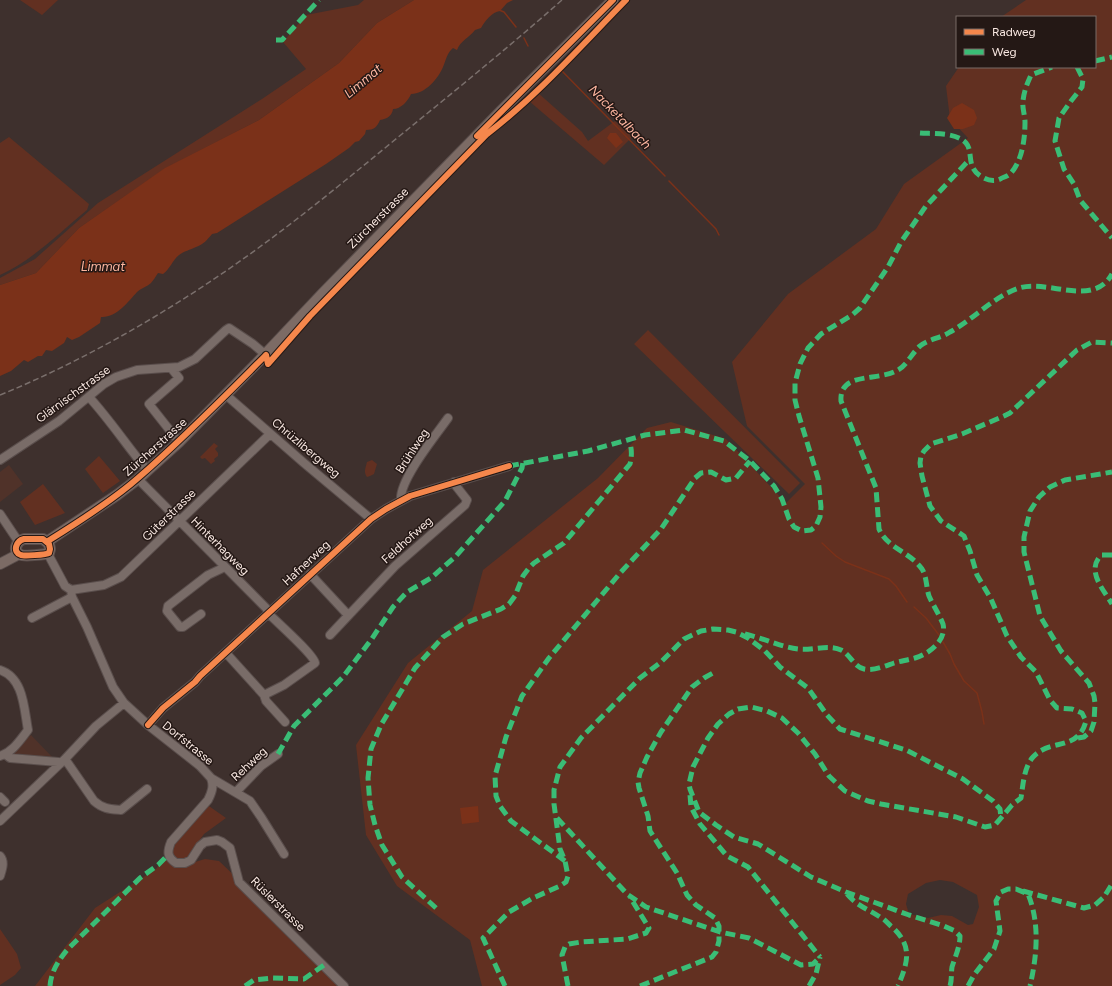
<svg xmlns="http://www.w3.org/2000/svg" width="1112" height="986" font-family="Figtree,sans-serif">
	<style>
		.built { fill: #503229 }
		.green { fill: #623021; fill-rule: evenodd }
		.water { fill: #7b3119 }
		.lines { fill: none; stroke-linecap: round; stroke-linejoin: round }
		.stream { stroke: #7b3119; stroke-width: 1.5 }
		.minor-casing { stroke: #5a4e4c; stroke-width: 10 }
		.major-casing { stroke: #5a4e4c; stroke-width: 12 }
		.minor { stroke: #796c68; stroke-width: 8 }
		.major { stroke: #7c6b65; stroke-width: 10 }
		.rail { stroke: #7a6f6c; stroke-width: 1.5; stroke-dasharray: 6 3; stroke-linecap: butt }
		.quiet { stroke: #3abd76; stroke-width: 5; stroke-dasharray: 10 5; stroke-linecap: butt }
		.cycleway-casing { stroke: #241815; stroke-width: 8 }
		.cycleway { stroke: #f5874c; stroke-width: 6 }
		.labels { text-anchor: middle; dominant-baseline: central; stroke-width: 3; stroke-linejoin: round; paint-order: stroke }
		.street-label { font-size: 12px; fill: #f9e8e2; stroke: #241815 }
		.water-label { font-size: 13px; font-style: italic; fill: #feb7a1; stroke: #241815 }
	</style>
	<rect width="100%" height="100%" fill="#3e302d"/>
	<!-- built -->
	<path class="built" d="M9 465 23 484 0 502V472Z
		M31 735 54 759 13 756 14 751Z"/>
	<!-- green -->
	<path class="green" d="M20 0H58L42 15Z
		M364 0H414L377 23 339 63 259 120 166 168 79 228 36 273 0 285V278L35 259 98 203 262 99 306 69 283 42 306 15 358 5Z
		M1026 0H1112V986H482L470 940 397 886 366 835 356 745 408 663 472 611 483 570 598 478 647 428 671 422 726 439 786 503 805 484 747 426 732 362 788 294 876 229 904 184 968 138 950 119 946 86 959 67H1095V17H1001ZM940 880 953 882 977 895 979 907 973 924 968 925 952 916 941 915 928 918 909 914 906 904 908 894 926 883Z
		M537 92 582 132 588 141 615 121 632 137 604 165 529 101Z
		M9 137 89 204 87 210C59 233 33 260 0 275V143Z
		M648 330 800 483 789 494 634 344Z
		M214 443 218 446 215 449 218 453V456L214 459 215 461 211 464 205 458 202 459 200 457Z
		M99 456 120 481 103 493 85 469Z
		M372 460 377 464 374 474 370 476 367 477C363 472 366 467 367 462Z
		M43 484 65 513 35 525 20 502Z
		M206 804 226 818 204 834 188 856 195 862 205 859 219 861 259 899 325 970 349 986H35L95 908 156 869Z
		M0 929 17 954 21 968 15 975 0 985Z"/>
	<!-- water -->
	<path class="water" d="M414 0H513L507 3 500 11C492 12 485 21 481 28L475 30C469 38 461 40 457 50L453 48C447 53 446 60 443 67 438 79 425 94 411 94 408 101 401 109 393 109 392 116 387 119 380 120 377 127 374 130 366 130L365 134 359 141 355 142 349 148 326 164 217 233 212 234C208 239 203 245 196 247 190 250 184 251 179 255 172 261 170 269 163 274L158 273C156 276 153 281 151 283 147 287 141 288 137 292 128 302 116 318 101 317L100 323 79 337 72 340 67 337 64 343 52 351 46 350 42 356H38L28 362 24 360 11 371 0 376V285L36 273 79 228 165 168 259 120 339 63 377 23Z
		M962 103 974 110 977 118 974 125 963 129H954L947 118 953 108Z
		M610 133H616L623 142 616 148 607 138Z
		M478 806 479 822 462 824 460 808Z"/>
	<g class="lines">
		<!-- stream -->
		<path class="stream" d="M499 10 504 12 516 27
			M524 38 528 46
			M561 70 665 176
			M669 181 716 229 719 235
			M822 543 836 556 845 562 889 579 896 586 907 602
			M914 607 926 618 939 635
			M943 642 950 654 954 664 964 681 977 693 982 712 984 724"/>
		<defs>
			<path id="minor" d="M171 368 179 378 149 404 179 442
				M226 395 304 463 371 519
				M89 397C110 420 127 446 147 470
				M0 460 59 421 104 384 116 377 137 370 179 367 195 359 226 330 229 328 253 344 266 355
				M138 479 266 608 270 615C278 623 314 655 315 663L284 685 264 695 226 653
				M401 500C399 480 436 435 448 418
				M0 514 18 541
				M48 554 65 586 71 590 72 597 87 627 113 687 124 703 148 725 200 766 211 778 250 801 261 817 284 854
				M310 574 348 615
				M71 590 104 585 121 577 270 434
				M201 614 183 627H180L167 611 168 606 208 575 225 567
				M32 618 72 597
				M330 635 395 566 465 505 467 500 456 486 454 482
				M0 670C24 678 24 709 28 730 20 740 13 752 0 756
				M264 695 266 701 285 722
				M148 725 163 708 195 682 200 676 371 519 386 509 410 496 509 466
				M5 754 10 758 58 762 60 764
				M65 759 94 801C103 809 110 809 121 810L147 789
				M211 778C214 786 212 792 208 800L171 842C167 852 167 857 176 863H185L191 860 200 846 205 842 217 840 222 842 230 848 239 882 344 986
				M236 792 261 766 278 754
				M0 797 5 802
				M0 821 65 759 96 726 124 703
				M0 856C5 862 2 869 0 876"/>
			<path id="major" d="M24 539H43L49 544 50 549 49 553C46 555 23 556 21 555 12 552 16 541 24 539Z
				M48 541 117 495 138 479 179 442 256 364 323 293 502 110 613 0
				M0 564 19 554"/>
		</defs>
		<!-- minor casing -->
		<use href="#minor" class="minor-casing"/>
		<!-- major casing -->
		<use href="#major" class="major-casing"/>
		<!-- minor -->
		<use href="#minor" class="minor"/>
		<!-- major -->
		<use href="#major" class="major"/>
		<!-- rail -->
		<path class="rail" d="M0 395C86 360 175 308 250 254 303 216 352 175 402 134 456 90 510 46 562 0"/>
		<!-- quiet -->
		<path class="quiet" d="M276 40H282L319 0
			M1095 61 1112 57
			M1077 67 1083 79 1082 87 1071 101 1059 118 1055 141 1064 169 1074 184 1080 200 1112 238
			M920 133C934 134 956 132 966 143 974 152 965 167 982 177 988 181 996 182 1002 178 1005 177 1008 176 1010 174 1022 162 1025 139 1025 122 1025 115 1022 108 1023 101 1024 91 1027 84 1031 75L1052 67
			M509 466 588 451 645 435 684 430 724 441 750 461 774 486 782 499 789 519 794 527 802 531 811 530 816 526 820 517 821 507 818 478 799 416 795 400V383L800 364 808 348 821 334 852 315 860 308 888 267 901 242 926 206 970 159
			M1112 555H1101C1086 571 1103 589 1112 604
			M745 634C763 638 781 647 798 649 812 651 828 644 841 650 850 654 854 667 864 669 874 671 885 666 894 663 901 661 908 660 915 658 929 654 947 640 943 624 939 614 933 605 929 596 926 587 927 577 922 569 910 552 887 548 879 529L876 488 841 401C839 371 878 382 898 370 907 365 912 353 920 346 929 339 941 338 950 332 974 319 993 297 1019 288 1048 279 1093 308 1112 274
			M1078 738 1084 737 1091 731 1094 722 1095 703 1094 696 1089 683 1061 651 1040 616 1024 552V537L1030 511 1039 497 1050 487 1065 480 1112 472
			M278 754 294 726 343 677 371 640 393 607 407 592 431 578 456 556 505 501 522 468 523 462
			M690 795 691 807 700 824 727 856 748 867 820 957
			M557 818 627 894 646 907 720 932 749 938 801 965 813 964 820 957
			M565 861 511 821 500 806 496 796 495 776 506 737 522 696 549 658 621 572 661 529 695 478 701 473 711 472 726 480 736 478 750 461
			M1023 891 1084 908 1095 905 1104 897 1112 884
			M847 894C857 906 868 909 880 917 885 919 888 924 892 927 913 946 908 962 898 986
			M436 908 402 877 382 845 375 825 370 805 368 778 371 749 381 725 415 668 443 637 463 624 501 609 509 604 515 596 523 576 529 568 534 563 564 543 630 464C632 455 632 449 629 440
			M50 986C51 972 58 961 67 950L140 878 158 865 168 855
			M245 986 254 980 273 978 304 979 324 965
			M505 986 483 938 509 912 533 898 560 886 566 882 568 876 565 861 560 849 554 804V790L560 767 581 738 640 678 660 663 684 639 701 631 713 629 728 630 736 632 748 638 765 651 780 667 808 688 827 715 840 729 906 750 963 779 993 801 1000 809 1001 818
			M568 986 562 955 565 947 569 944 581 942 627 939 646 933 649 928 630 897
			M640 986 712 957 716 952 719 941V926L715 918 696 905 687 895 677 873 650 831 648 816 639 788 638 782 640 773 647 757 661 732 692 687 704 678 713 673
			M809 986 816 974 820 957
			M950 986C952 980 951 974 952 967 955 957 960 947 960 936L955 931 944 926 909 915 846 892 811 877 758 844 734 837 716 825 699 812 690 789 689 784 693 767 708 738 718 724 729 714 738 709 751 707 767 711 782 718 798 733 815 754 829 776 845 791 868 801 881 804 956 817 985 827 995 825 1012 805 1021 798C1023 785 1024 767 1033 757 1050 738 1078 752 1086 721L1082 713 1072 709 1057 708 1050 700 1036 672 1021 657 1007 636 991 599 977 575 970 551 964 536 941 521 930 506 922 476 920 463 921 456 924 451 931 444 962 434 1004 416 1010 413 1077 350 1092 342 1112 343
			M968 986 974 975 994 949 1000 931 996 901 1001 892 1008 889H1016L1028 894C1040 923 1037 956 1030 986"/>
		<defs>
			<path id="cycleway" d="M477 136 613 0
				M266 355 268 364 310 316 487 134C538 95 581 46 626 0
				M24 539H43L49 544 50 549 49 553C46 555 23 556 21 555 12 552 16 541 24 539Z
				M48 541C77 523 112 501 138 478 183 439 224 397 266 355
				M148 725 163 708 195 682 200 676 371 519 386 509 410 496 509 466"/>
		</defs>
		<!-- cycleway casing -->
		<use href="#cycleway" class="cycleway-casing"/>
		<!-- cycleway -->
		<use href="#cycleway" class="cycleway"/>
	</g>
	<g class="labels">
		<!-- street labels -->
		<g class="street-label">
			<text transform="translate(378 218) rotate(-45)">Zürcherstrasse</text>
			<text transform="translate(73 394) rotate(-36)">Glärnischstrasse</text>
			<text transform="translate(155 447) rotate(-42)">Zürcherstrasse</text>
			<text transform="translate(306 448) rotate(40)">Chrüzlibergweg</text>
			<text transform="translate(412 451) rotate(-57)">Brühlweg</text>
			<text transform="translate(169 515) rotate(-44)">Güterstrasse</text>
			<text transform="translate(407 540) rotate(-42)">Feldhofweg</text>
			<text transform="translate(220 546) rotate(45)">Hinterhagweg</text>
			<text transform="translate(306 563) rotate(-43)">Hafnerweg</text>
			<text transform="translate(188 743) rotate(39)">Dorfstrasse</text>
			<text transform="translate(249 764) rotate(-43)">Rehweg</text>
			<text transform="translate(278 904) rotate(45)">Rüslerstrasse</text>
		</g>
		<!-- water labels -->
		<g class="water-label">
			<text transform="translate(363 81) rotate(-40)">Limmat</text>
			<text transform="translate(620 117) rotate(46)">Nacketalbach</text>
			<text x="103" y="266">Limmat</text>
		</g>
	</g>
	<!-- legend -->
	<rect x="956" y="16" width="140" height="52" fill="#241815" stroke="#796b67"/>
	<rect x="964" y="29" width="20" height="6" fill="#f5874c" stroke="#796b67"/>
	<text x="992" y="36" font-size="12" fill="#f9e8e2">Radweg</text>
	<rect x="964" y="49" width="20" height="6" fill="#3abd76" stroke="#796b67"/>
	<text x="992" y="56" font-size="12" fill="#f9e8e2">Weg</text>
</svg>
